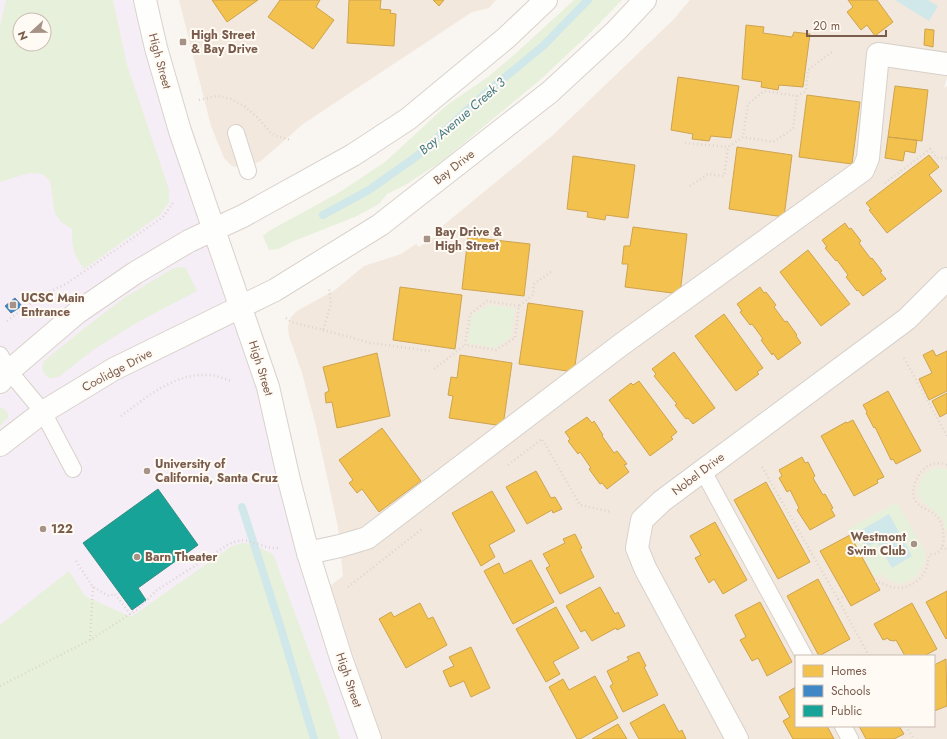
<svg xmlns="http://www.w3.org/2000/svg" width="947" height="739" font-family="Jost,sans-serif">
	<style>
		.residential { fill: #f2e8de; fill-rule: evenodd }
		.education { fill: #f6eef6; fill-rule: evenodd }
		.green { fill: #e7f0db; fill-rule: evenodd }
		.water { fill: #d0e8ea }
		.homes { fill: #f2c14e; stroke: #cea34e }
		.schools { fill: #3f88c5; stroke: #517ba1 }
		.public { fill: #17a398; stroke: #358e82 }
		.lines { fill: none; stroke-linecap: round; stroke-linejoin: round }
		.stream { stroke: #d0e8ea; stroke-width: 8 }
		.lane-casing { stroke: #d7d1cb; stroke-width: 18 }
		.street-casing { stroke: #d7d1cb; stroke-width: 24 }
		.secondary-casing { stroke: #d9d2cb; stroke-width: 24 }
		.path { stroke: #dcd5d0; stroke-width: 2.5; stroke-dasharray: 1 3; stroke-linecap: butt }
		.lane { stroke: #fefefd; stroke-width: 16 }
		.street { stroke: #fefefd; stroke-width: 22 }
		.secondary { stroke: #fefefd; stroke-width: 22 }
		.poi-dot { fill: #a69286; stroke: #fffaf3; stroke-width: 1.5 }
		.labels { text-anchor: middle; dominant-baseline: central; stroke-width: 4; stroke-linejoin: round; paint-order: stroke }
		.poi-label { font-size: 12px; font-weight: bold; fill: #7a5c4d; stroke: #fffaf3; text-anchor: start }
		.street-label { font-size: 12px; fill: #7a5c4d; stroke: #fffaf3 }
		.water-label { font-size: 13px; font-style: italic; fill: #437c86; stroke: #fffaf3 }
	</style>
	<rect width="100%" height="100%" fill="#f9f5f0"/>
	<!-- residential -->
	<path class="residential" d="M179 0H496L489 8 472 12 303 124 261 161 243 168 232 166 224 158 211 126Z
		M690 0H947V77L944 88 947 86V739H378L368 702 330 586 343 576 338 527 316 426 302 373 289 336 288 326 291 317 297 311 335 290 364 266 401 254 416 244 419 247 436 236 434 233 552 136 673 20ZM796 656H934V726H796Z"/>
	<!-- education -->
	<path class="education" d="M0 0H131L192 136 257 356 368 702 378 739H0ZM20 20H44V44H20Z"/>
	<!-- green -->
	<path class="green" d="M6 0H113L127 65 169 189V202L160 215 84 269C73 254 72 247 72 229L61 222 55 214 50 181 42 174 29 173 0 182V26ZM20 20H44V44H20Z
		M574 0H622L588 35 540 80 441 162 405 185 387 194 379 204 357 216 294 241 278 249 269 250 263 236 269 231 340 192 385 162 447 105 488 77 515 54Z
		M180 267 186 268 197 291 138 322 93 350 60 376C50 380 46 379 42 368L44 361 86 327 124 298 172 269Z
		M490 305 515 308 511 337 495 348 468 343 472 315Z
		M2 407 8 413V418L0 426V408Z
		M934 468 947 469V533L943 520 939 515 923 502C912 490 922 473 934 468Z
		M897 502 924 550C925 553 926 557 925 560 924 570 910 585 898 583 892 582 885 578 881 574L875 577 850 535 848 529ZM877 541 912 556 892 568Z
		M242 543 251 544 273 554 326 697 340 739H0V625L69 571 85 596 131 617 232 546Z"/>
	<!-- water -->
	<path class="water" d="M895 0H928L938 6 929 21Z
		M889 514 912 556 892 568 877 542 866 547 858 532Z"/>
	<!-- homes -->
	<path class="homes" d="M212 0H258L227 22Z
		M280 0H320L316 7 334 20 313 49 268 17Z
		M349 0H381L380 9 391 10 390 13 396 14 394 46 347 43Z
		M433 0H444L439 6Z
		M848 0H877L893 22 875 36 867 25 861 30 847 12 853 7Z
		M746 25 764 27 763 33 792 37 794 32 810 34 803 87 779 85 778 90 761 87 762 82 742 79Z
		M925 29 934 30 933 47 924 45Z
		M678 77 739 86 731 138 711 136 709 141 692 139 693 134 671 130Z
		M895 86 928 90 922 141 888 137Z
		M807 95 860 102 852 164 799 157Z
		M888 137 917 140 915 153 905 151 903 161 885 158Z
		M737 147 792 155 784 217 729 209Z
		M929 155 939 167 929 175 942 191 887 233 869 210 871 209 866 203Z
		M573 156 635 165 628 218 606 215 605 220 587 217 588 212 567 209Z
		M845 223 849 229 851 228 861 241 859 243 871 259 872 258 882 271 880 272 886 279 863 296 858 290 857 291 846 277 848 275 837 260 836 261 825 248 827 247 822 240Z
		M633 227 687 234 680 294 625 287 628 264H622L624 246H630Z
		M468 237 530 244 524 296 462 289Z
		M808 250 850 304 821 326 780 272Z
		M400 287 462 295 455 349 393 340Z
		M760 287 764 293 766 292 776 305 774 307 785 322 787 321 797 335 796 336 801 343 778 360 773 353 772 355 761 340 763 339 752 324 750 325 740 312 742 311 737 304Z
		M528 303 583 311 574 372 519 364Z
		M724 314 763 368 757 372 759 374 736 391 695 336Z
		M933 350 936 356 947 351V391L929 400 919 379 932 373 923 355Z
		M674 352 715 408 693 424 688 418 686 419 675 405 677 404 654 376 656 374 652 369Z
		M377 353 390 416 337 428 332 402 326 403 325 393 329 391 323 367Z
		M460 355 512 363 503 426 449 418 453 396 448 395 451 377 457 378Z
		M639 381 677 432 671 437 673 439 650 456 609 400 631 383 633 385Z
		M888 391 921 451 896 464 893 459 891 460 875 427 874 428 866 413 867 412 863 405Z
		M947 393V413L940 417 932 401Z
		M587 417 592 423 594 421 603 435 602 436 614 453 617 451 627 464 624 465 629 472 607 489 602 483 600 484 589 469 591 468 580 452 578 454 568 441 570 439 565 432Z
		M853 420 884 477 877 480 878 483 854 496 821 436 846 422 847 423Z
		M382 428 421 481 379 512 362 489 357 493 349 483 353 480 339 460Z
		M802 457 805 463 808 462 815 476 813 478 823 495 825 494 833 508 831 509 835 516 810 530 797 510 799 508 790 490 787 492 779 478 782 476 779 470Z
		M536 471 551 498 555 497 562 509 553 513 552 510 527 524 506 487Z
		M766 482 810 562 778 579 734 500Z
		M492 491 515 531 489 545 495 557 481 566 452 513Z
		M715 522 747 580 723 594 714 579 709 583 695 558 701 555 690 536Z
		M575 534 582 548 580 549 594 577 560 594 546 568 550 566 543 554 565 543 563 539Z
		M850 535 880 590 851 606 820 551Z
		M531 560 554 602 513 624 484 571 499 563 504 574Z
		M818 579 850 639 819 656 787 596Z
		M600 587 615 614 618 612 625 626 617 630 616 628 592 641 585 630 581 632 566 606Z
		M947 591V638L946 639 926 602Z
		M760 602 792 662 767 676 758 658 752 661 740 640 746 637 735 615Z
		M420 603 428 619 433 617 447 645 406 668 379 619 391 612 394 617Z
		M912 603 937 649 924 656H905L896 640 894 641 889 640 888 638 883 640 874 624Z
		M556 607 579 648 553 662 560 674 546 682 516 629Z
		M471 647 490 688 471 697 464 681 450 687 443 671 454 666 449 657Z
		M639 652 646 666 644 667 658 695 623 712 610 686 613 684 607 671 629 660 627 657Z
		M946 659 947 706 934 711V665Z
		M595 676 618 718 580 739H577L549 687 563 679 569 690Z
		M796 687V726H827L834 739H793L783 721 790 717 779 697Z
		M664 704 679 732 682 730 686 739H639L630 723Z
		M618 724 627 739H592Z
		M859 726H899L904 734 894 739H866Z"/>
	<!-- schools -->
	<path class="schools" d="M15 298 22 306 11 313 5 306Z"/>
	<!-- public -->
	<path class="public" d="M158 489 198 545 138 588 146 600 132 610 83 543Z"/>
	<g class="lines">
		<!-- stream -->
		<path class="stream" d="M323 215 369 190 417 156 486 93 543 46 588 0
			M242 507 279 622 314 739"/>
		<defs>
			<path id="lane" d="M236 133 248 171
				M0 355 9 371 43 412 73 469
				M703 471 804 656
				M843 726 850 739"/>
			<path id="street" d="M308 553 340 546 367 538 622 344 863 170 868 158 878 54 947 64
				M737 739 645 568 637 548 642 520 662 501 907 319 947 279"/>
			<path id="secondary" d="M145 0 156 48 180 131 268 387 289 480 308 553 342 661 370 739
				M0 382 9 371 78 312 135 273 189 241 243 216 353 155 408 119 506 38 546 0
				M0 445 43 412 114 369 275 290 380 225 550 92 616 31 645 0"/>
		</defs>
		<!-- lane casing -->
		<use href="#lane" class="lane-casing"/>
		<!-- street casing -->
		<use href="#street" class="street-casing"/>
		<!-- secondary casing -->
		<use href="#secondary" class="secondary-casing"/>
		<!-- path -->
		<path class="path" d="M797 96 806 91 808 70 833 51
			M199 100 217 96 231 99 244 106 257 117 270 132 276 136 291 140
			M685 143 728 147
			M885 183 930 149 937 158H947
			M690 186 708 174 724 176 728 147 743 137 773 142 793 129 797 96 764 91 748 104 743 137
			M519 306 487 301 470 314 465 345 496 350 515 338 519 306 533 295 534 284 552 271
			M286 318 291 322 323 330 331 304 329 289
			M7 321 42 295 66 284 163 217 173 203
			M323 330 371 343 430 351
			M904 358 947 436
			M434 369 465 345
			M121 416C147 397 174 373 208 375 216 375 224 379 232 381
			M508 465 542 439 580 505 612 512
			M762 467 838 599 869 656
			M942 546 947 550
			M76 561 93 587 109 596 115 594 130 614
			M875 581C882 583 889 587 896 588 909 589 924 579 927 566 928 562 928 559 930 554 935 555 940 552 942 547 944 542 944 536 943 531 941 508 919 512 914 498 911 488 917 475 924 469 930 463 939 462 947 465
			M348 587 422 529
			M838 599 845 596
			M90 640 93 587
			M0 686 90 640 138 609 157 590 229 544C251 534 257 549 278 548
			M906 726 914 739"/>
		<!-- lane -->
		<use href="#lane" class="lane"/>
		<!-- street -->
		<use href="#street" class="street"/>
		<!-- secondary -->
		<use href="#secondary" class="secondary"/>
	</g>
	<!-- markers -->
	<g class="poi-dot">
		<rect x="179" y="38" width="8" height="8" rx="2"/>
		<rect x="423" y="235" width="8" height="8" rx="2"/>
		<rect x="9" y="301" width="8" height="8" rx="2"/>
		<circle cx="147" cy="471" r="4"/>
		<circle cx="43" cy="529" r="4"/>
		<circle cx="914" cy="544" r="4"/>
		<circle cx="137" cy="557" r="4"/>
	</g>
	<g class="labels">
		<!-- poi labels -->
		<g class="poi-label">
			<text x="191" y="35">High Street<tspan x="191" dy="14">&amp; Bay Drive</tspan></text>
			<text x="435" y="232">Bay Drive &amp;<tspan x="435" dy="14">High Street</tspan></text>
			<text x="21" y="298">UCSC Main<tspan x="21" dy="14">Entrance</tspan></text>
			<text x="155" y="464">University of<tspan x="155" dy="14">California, Santa Cruz</tspan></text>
			<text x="51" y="529">122</text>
			<text x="906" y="537" text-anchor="end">Westmont<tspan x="906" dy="14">Swim Club</tspan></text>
			<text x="145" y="557">Barn Theater</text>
		</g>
		<!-- street labels -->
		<g class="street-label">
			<text transform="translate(160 61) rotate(75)">High Street</text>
			<text transform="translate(454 167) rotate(-38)">Bay Drive</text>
			<text transform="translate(261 368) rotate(73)">High Street</text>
			<text transform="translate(117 370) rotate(-28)">Coolidge Drive</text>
			<text transform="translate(698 474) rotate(-37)">Nobel Drive</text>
			<text transform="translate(349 680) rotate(71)">High Street</text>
		</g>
		<!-- water labels -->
		<g class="water-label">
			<text transform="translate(462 116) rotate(-41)">Bay Avenue Creek 3</text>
		</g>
	</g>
	<!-- legend -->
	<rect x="795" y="655" width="140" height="72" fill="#fffaf3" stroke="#cabbb1"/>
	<rect x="803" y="665" width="20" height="12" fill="#f2c14e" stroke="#cabbb1"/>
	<text x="831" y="675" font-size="12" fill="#7a5c4d">Homes</text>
	<rect x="803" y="685" width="20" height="12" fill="#3f88c5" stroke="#cabbb1"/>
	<text x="831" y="695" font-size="12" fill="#7a5c4d">Schools</text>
	<rect x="803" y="705" width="20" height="12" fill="#17a398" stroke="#cabbb1"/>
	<text x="831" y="715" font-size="12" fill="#7a5c4d">Public</text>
	<!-- north arrow -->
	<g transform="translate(32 32) rotate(248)"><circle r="19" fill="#fffaf3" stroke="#cabbb1"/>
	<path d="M0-3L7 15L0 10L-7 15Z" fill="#a69286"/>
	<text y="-6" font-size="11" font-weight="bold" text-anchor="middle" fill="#7a5c4d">N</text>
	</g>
	<!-- scale -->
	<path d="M807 30v6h79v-6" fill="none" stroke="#7a5c4d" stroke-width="2"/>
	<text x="813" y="30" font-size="12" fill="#7a5c4d" stroke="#fffaf3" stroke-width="3" paint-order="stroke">20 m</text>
</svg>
